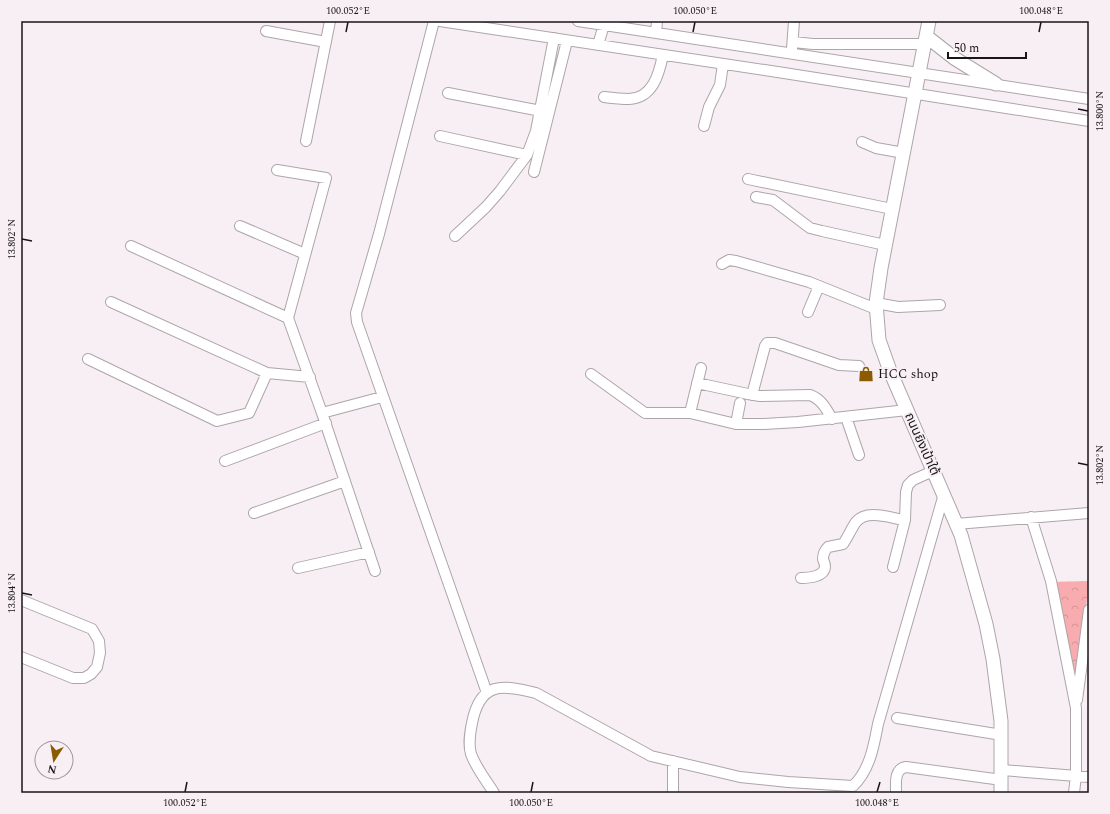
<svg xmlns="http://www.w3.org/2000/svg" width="1110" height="814" font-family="Spectral,'Noto Sans Thai',serif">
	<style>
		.park { fill: url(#park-crowns) }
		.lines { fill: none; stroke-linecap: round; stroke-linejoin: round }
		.minor-casing { stroke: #ada5aa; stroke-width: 12 }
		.major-casing { stroke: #ada5aa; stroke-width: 15 }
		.minor { stroke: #fff; stroke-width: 10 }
		.major { stroke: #fff; stroke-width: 13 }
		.ticks { fill: none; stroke: #181517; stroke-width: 1.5 }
		.labels { text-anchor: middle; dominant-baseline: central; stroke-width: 4; stroke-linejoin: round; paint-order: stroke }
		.poi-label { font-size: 13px; fill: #181517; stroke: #f8eff5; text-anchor: start }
		.street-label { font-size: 13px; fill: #181517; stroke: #f8eff5 }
		.neatline { fill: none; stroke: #181517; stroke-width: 1.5 }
		.ticks-label { font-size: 10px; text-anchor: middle; fill: #181517 }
	</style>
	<defs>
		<pattern id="park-crowns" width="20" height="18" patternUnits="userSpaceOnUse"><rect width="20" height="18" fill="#f9acaf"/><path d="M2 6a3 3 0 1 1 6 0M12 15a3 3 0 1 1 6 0" fill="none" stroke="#d59396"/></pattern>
	</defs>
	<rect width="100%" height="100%" fill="#f8eff5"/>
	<!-- park -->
	<path class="park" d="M1089 581 1076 696 1048 582Z"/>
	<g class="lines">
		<defs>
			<path id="minor" d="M434 21 379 234 356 313 357 322 487 693
				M440 21 784 73 1089 121
				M578 21 1089 99
				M266 31 326 42
				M656 33 657 21
				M793 42 813 44H925
				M598 45 605 21
				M792 49 794 21
				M448 93 541 111
				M604 97C612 98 621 99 629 99 653 98 659 74 663 55
				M704 126 709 107 720 85 723 64
				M440 136 527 155
				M306 141 330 21
				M862 142 876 148 904 153
				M277 170 326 178 288 318 322 413
				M534 172 567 41
				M748 179 892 209
				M756 197 773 200 810 228 822 231 885 245
				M240 226 305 254
				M455 236 486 207 500 191 527 155 536 131 554 38
				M131 246 288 318
				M722 264 729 260 736 261 809 282 876 309
				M111 302 267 373
				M876 303 898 307 940 305
				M808 312 819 286
				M88 359 217 421 249 413 267 373 310 377
				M591 374 645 413H690L736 424H764L798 422 907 410
				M697 383 748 394 760 396 810 395C821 399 826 408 832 419
				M752 395 765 346 767 343H775L839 365 859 366
				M690 413 701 368
				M846 417 859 455
				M736 424 740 403
				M225 461 326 423
				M254 513 345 481
				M1031 517 1051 581 1076 708V775L1074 793
				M956 524 1089 513
				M893 567 905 520 906 492 908 485 913 480 933 471
				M298 568 369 552
				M375 571 322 413 382 397
				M801 578C808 578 825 577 825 566 825 563 823 561 823 559 823 555 825 550 828 547L843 544C848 537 851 529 856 522 867 509 890 518 905 520
				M21 600 92 629 99 641 100 653 97 667 91 674 84 678H73L21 657
				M1077 700 1089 610
				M897 718 1002 735
				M1002 770 1089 777
				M494 793C486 780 476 768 471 754 468 744 470 733 472 723 480 682 501 684 536 693L651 756 740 777 788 782 853 786C870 770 874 745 878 724L944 494
				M673 793V761
				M896 793C896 783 894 769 906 767L1002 780"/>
			<path id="major" d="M929 21 881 268 876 303 879 340 890 371 961 535 986 624 993 659 1001 721V793
				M926 36 954 58 996 84"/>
		</defs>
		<!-- minor casing -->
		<use href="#minor" class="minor-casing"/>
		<!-- major casing -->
		<use href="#major" class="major-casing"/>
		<!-- minor -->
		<use href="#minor" class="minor"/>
		<!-- major -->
		<use href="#major" class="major"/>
	</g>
	<!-- ticks -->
	<path class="ticks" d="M346 32 348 22M693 32 695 22M1039 32 1041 22M1078 109 1088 111M22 239 32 241M1078 463 1088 465M22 593 32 595M185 792 187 782M531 792 533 782M877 792 880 782"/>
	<!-- icons -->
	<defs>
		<symbol id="shop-bare" viewBox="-9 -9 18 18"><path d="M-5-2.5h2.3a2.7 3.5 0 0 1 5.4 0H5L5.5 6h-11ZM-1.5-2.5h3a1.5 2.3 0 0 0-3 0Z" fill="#8a5b00" stroke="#f8eff5" stroke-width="2.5" paint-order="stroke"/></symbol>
	</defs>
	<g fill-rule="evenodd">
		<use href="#shop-bare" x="855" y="363" width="22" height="22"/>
	</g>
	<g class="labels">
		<!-- poi labels -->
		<g class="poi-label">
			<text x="878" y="374">HCC shop</text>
		</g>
		<!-- street labels -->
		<g class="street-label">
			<text transform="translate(922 444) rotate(66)">ถนนยิงเป้าใต้</text>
		</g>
	</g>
	<!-- border -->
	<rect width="1110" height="814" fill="none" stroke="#f8eff5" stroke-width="44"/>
	<!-- north arrow -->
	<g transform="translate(54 760) rotate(192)"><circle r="19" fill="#f8eff5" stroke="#9e989c"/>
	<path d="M0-3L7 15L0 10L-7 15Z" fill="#8a5b00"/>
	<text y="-6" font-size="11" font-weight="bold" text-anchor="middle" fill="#181517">N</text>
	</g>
	<!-- scale -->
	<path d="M948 52v6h78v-6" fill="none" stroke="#181517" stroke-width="2"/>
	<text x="954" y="52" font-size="12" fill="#181517" stroke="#f8eff5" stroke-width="3" paint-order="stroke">50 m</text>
	<rect x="22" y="22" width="1066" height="770" class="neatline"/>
	<g class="ticks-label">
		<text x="348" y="14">100.052°E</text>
		<text x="695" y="14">100.050°E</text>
		<text x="1041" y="14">100.048°E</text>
		<text transform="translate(1099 111) rotate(-90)" y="4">13.800°N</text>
		<text transform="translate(11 239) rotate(-90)" y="4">13.802°N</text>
		<text transform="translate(1099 465) rotate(-90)" y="4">13.802°N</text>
		<text transform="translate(11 593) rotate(-90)" y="4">13.804°N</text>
		<text x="185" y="806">100.052°E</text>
		<text x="531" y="806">100.050°E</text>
		<text x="877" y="806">100.048°E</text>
	</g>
</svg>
